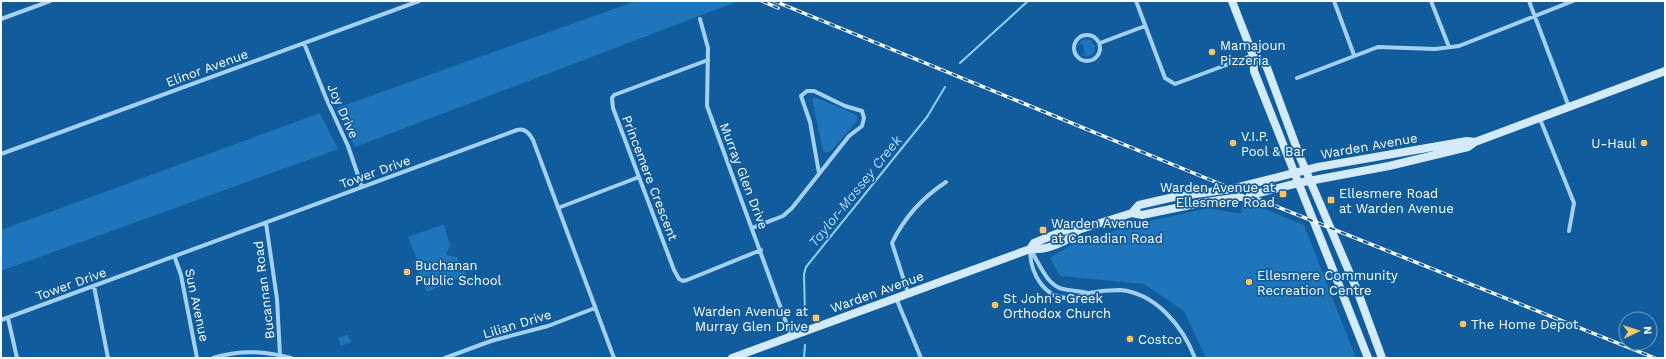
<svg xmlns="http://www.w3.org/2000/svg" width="1666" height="359" font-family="'Work Sans',sans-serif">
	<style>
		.green { fill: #1e75b9 }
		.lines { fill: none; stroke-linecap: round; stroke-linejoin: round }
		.stream { stroke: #95cef8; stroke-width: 2 }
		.street { stroke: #a3d1f5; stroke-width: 4 }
		.secondary { stroke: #d4ebfe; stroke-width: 8 }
		.rail-casing { stroke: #fff; stroke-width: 3.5 }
		.rail { stroke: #105c9c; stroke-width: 2; stroke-dasharray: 6; stroke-linecap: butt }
		.poi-dot { fill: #ffc368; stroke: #105c9c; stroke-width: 1.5 }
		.labels { text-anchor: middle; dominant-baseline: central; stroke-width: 3.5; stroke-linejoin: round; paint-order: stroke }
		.poi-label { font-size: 13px; fill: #fff; stroke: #105c9c; text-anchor: start }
		.street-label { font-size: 13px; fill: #fff; stroke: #105c9c }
		.water-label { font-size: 14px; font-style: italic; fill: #b0dbfb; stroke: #105c9c }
	</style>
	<rect width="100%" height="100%" fill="#105c9c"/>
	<!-- green -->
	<path class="green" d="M636 1 736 2 355 147 337 108Z
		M1085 39 1091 40 1095 46 1094 53 1088 57 1081 55 1085 54 1082 44 1077 46 1081 41Z
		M814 97C821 100 855 113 857 116V121L831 151 825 153 823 151 812 99Z
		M320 113 338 149 1 271V230Z
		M1242 200 1304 225 1356 358H1206L1184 311 1144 284 1060 276 1050 258 1073 244 1137 224 1208 208 1241 214Z
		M444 224 450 245 446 255 457 257 466 275 427 292 413 261 417 259 408 237Z
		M348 335 351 342 341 346 338 338Z"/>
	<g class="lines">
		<!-- stream -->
		<path class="stream" d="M960 63 1028 1
			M805 315 804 274 806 267 927 117 945 87
			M804 358 805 345"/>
		<!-- street -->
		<path class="street" d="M1136 1 1165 78 1175 84 1253 55
			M1334 1 1354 55
			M1431 1 1449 47
			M1529 1 1569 107
			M1 19 50 1
			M700 19 708 48 707 106 791 336
			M1074 48a13 13 0 1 1 26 0a13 13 0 1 1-26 0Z
			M304 43 326 98 348 146 362 187
			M1100 43 1145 26
			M708 60 614 95 612 98 613 108 674 270 679 279 683 281 687 280 761 250
			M1297 78 1378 47 1435 49 1459 46 1573 1
			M1540 119 1574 203 1569 231
			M1 154 419 1
			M558 208 639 177
			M266 223 277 299 280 355
			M752 228 783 216 792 208 849 136 862 126 864 118 862 111 845 106 814 91H807L801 96 810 122 819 173
			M1030 249C1030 273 1044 300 1072 298 1078 297 1084 294 1089 293 1099 291 1110 290 1120 290 1156 293 1183 327 1195 358
			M1030 249C1039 262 1046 285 1063 289 1072 291 1080 291 1088 293
			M175 258 181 275 197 358
			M94 286 108 358
			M908 293 892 243C904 218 923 197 946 182
			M896 298 921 358
			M8 318 17 358
			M1 320 517 130C525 128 529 133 533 140L614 358
			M213 358C238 350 266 351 291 358
			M445 358 491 341 548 326 595 308"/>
		<!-- secondary -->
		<path class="secondary" d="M1232 1 1253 55 1254 71 1368 358
			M1253 55 1266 65 1300 157 1357 290 1382 358
			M1132 213 1139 205 1174 197 1231 189 1318 167 1467 141 1475 142
			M1030 249 1034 243 1068 229 1078 230 1132 213 1142 215 1200 203 1247 196 1298 183 1389 166 1468 147 1475 142 1665 71
			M732 358 1030 249C1044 251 1069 242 1078 230"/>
		<defs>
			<path id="rail" d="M762 1 778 8
				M774 1 1208 179 1655 358"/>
		</defs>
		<!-- rail casing -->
		<use href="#rail" class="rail-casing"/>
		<!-- rail -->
		<use href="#rail" class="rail"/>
	</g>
	<!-- markers -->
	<g class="poi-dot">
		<circle cx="1212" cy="52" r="4"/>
		<circle cx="1233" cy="143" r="4"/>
		<circle cx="1644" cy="143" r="4"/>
		<rect x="1279" y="190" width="8" height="8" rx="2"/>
		<rect x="1327" y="196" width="8" height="8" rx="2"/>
		<rect x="1039" y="226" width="8" height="8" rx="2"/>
		<circle cx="407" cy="272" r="4"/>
		<circle cx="1249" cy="282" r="4"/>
		<circle cx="995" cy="305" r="4"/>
		<rect x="812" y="314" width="8" height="8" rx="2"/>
		<circle cx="1463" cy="324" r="4"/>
		<circle cx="1130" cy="339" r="4"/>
	</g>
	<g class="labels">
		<!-- poi labels -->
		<g class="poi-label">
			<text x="1220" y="45">Mamajoun<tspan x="1220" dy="15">Pizzeria</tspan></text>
			<text x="1241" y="136">V.I.P.<tspan x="1241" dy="15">Pool &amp; Bar</tspan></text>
			<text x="1636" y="143" text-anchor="end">U-Haul</text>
			<text x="1275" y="187" text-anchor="end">Warden Avenue at<tspan x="1275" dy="15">Ellesmere Road</tspan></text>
			<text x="1339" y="193">Ellesmere Road<tspan x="1339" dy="15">at Warden Avenue</tspan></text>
			<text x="1051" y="223">Warden Avenue<tspan x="1051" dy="15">at Canadian Road</tspan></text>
			<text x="415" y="265">Buchanan<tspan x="415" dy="15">Public School</tspan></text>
			<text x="1257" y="275">Ellesmere Community<tspan x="1257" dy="15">Recreation Centre</tspan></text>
			<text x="1003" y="298">St John's Greek<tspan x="1003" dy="15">Orthodox Church</tspan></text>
			<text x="808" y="311" text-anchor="end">Warden Avenue at<tspan x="808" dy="15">Murray Glen Drive</tspan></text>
			<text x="1471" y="324">The Home Depot</text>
			<text x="1138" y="339">Costco</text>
		</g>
		<!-- street labels -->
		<g class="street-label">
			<text transform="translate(207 68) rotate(-20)">Elinor Avenue</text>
			<text transform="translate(343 111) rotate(66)">Joy Drive</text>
			<text transform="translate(1369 146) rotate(-10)">Warden Avenue</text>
			<text transform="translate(375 172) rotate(-20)">Tower Drive</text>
			<text transform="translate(744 176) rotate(69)">Murray Glen Drive</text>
			<text transform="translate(650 178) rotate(69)">Princemere Crescent</text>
			<text transform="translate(71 284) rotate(-20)">Tower Drive</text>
			<text transform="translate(264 290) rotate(-97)">Bucannan Road</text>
			<text transform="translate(877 292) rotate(-20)">Warden Avenue</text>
			<text transform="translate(197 305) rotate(78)">Sun Avenue</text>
			<text transform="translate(517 324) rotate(-17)">Lilian Drive</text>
		</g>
		<!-- water labels -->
		<g class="water-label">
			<text transform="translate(855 191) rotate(-51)">Taylor-Massey Creek</text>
		</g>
	</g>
	<!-- border -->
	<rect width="1666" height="359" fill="none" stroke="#ffffff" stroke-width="4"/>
	<!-- north arrow -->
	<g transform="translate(1638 331) rotate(86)"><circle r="19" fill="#105c9c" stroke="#709dc4"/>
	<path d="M0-3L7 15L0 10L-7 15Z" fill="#ffc368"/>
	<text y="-6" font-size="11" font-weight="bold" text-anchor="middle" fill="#ffffff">N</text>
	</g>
</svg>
